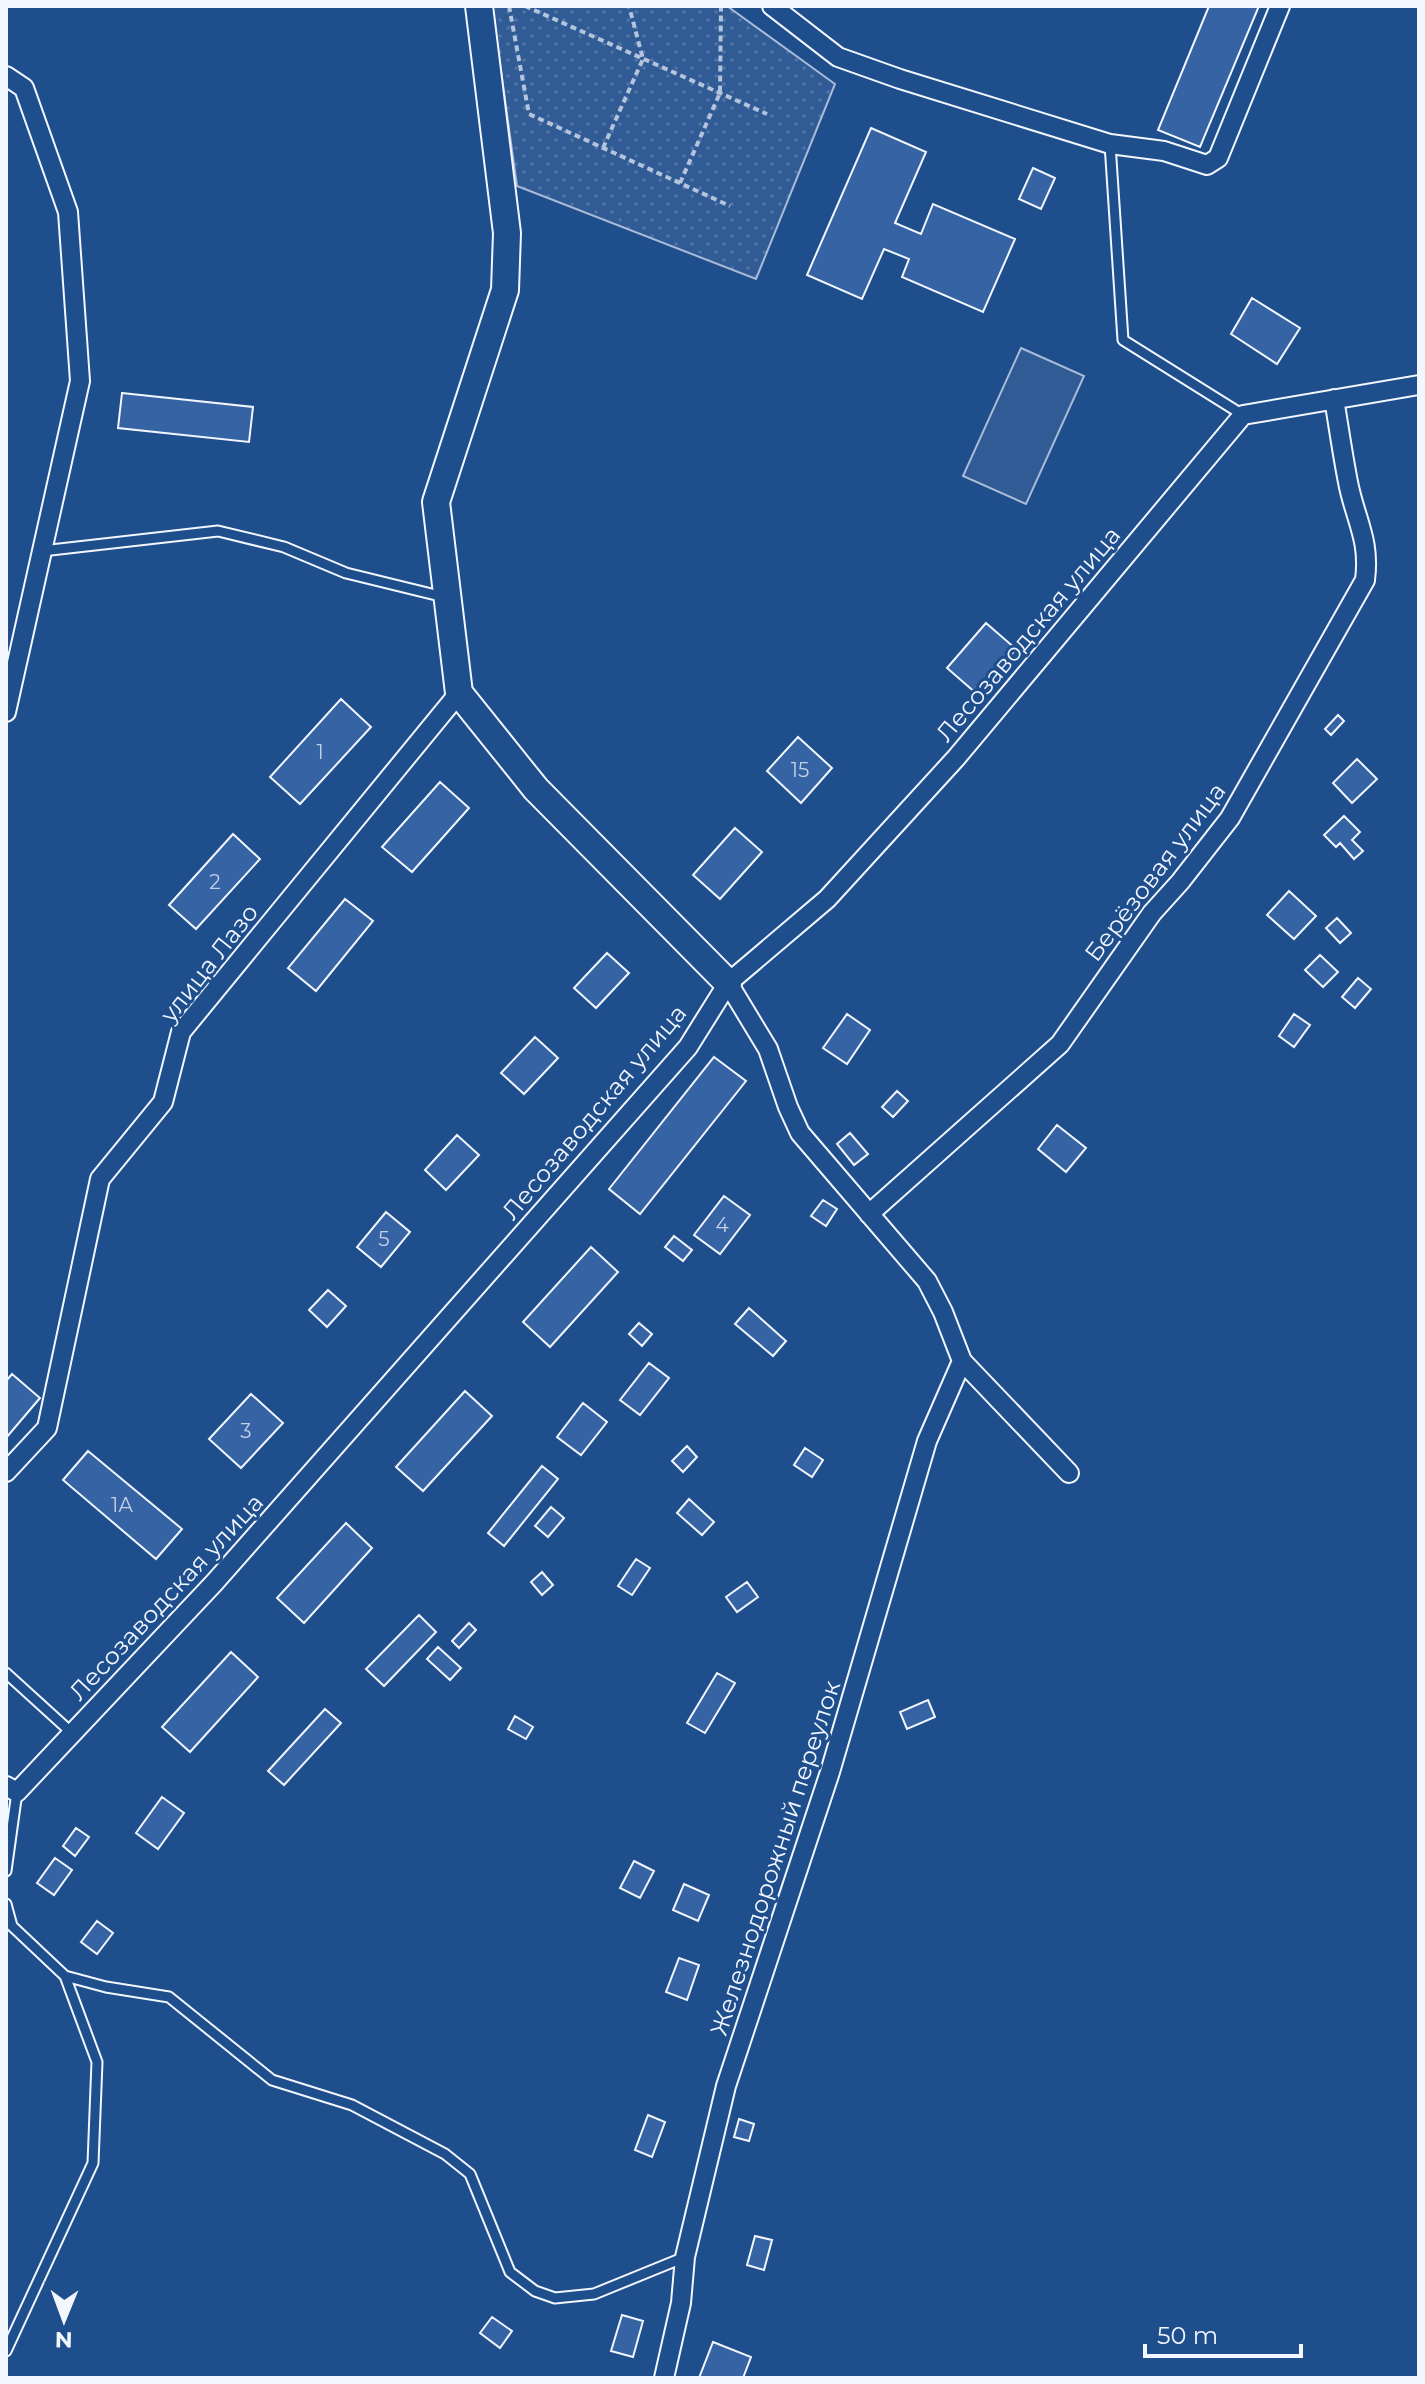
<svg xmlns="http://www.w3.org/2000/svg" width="1425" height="2384" font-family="Montserrat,sans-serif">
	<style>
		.built { fill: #305b95; stroke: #a8bbd7; stroke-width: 2 }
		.park { fill: url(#park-dots); stroke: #a8bbd7; stroke-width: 2 }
		.building { fill: #3563a3; stroke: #f2f6ff; stroke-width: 2 }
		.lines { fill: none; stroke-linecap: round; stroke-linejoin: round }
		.lane-casing { stroke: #f2f6ff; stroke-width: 13 }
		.street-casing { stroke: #f2f6ff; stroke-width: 22 }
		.secondary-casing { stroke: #f2f6ff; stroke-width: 30 }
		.path { stroke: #b3c4dc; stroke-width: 4; stroke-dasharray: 6 4; stroke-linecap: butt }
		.lane { stroke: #1f4e8c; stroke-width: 9 }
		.street { stroke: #1f4e8c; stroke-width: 18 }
		.secondary { stroke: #1f4e8c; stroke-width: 26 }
		.labels { text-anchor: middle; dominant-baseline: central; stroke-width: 6; stroke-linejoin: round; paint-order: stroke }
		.number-label { font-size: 20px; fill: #c3d1e8 }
		.street-label { font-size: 24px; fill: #f2f6ff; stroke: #1f4e8c }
	</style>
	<defs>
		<pattern id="park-dots" width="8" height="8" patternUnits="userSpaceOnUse" patternTransform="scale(2)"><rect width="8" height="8" fill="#305b95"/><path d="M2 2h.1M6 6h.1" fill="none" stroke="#4e73a5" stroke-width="1.8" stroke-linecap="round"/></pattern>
	</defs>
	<rect width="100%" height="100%" fill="#1f4e8c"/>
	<!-- built -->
	<path class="built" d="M1021 348 1084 376 1026 504 963 476Z"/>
	<!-- park -->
	<path class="park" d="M492 6H727L835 84 756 279 517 186Z"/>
	<!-- building -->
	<path class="building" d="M1209 6H1259L1200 147 1158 130Z
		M871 128 926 152 895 223 921 234 933 204 1015 239 983 312 902 277 909 259 884 249 862 299 807 275Z
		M1033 168 1055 178 1041 209 1019 199Z
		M1252 298 1300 328 1277 364 1231 334Z
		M122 393 253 407 249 442 118 428Z
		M986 623 1016 649 977 694 947 668Z
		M341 699 371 727 300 804 270 777Z
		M1338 715 1344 721 1331 735 1325 729Z
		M798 737 832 768 801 803 767 771Z
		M1357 759 1377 779 1352 803 1333 783Z
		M440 782 469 808 412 872 382 847Z
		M1344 816 1360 832 1352 840 1363 851 1354 859 1340 843 1336 847 1324 835Z
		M735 828 762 852 720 899 693 875Z
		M233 834 260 859 196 929 169 905Z
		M1289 891 1316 916 1294 939 1267 915Z
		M345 899 373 921 316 991 288 968Z
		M1337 918 1351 933 1340 943 1326 928Z
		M607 953 629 973 596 1008 574 988Z
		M1320 955 1338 972 1323 987 1305 970Z
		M1358 978 1371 989 1355 1008 1342 997Z
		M847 1014 870 1030 847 1064 823 1048Z
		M1294 1014 1310 1025 1294 1047 1279 1036Z
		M535 1037 558 1058 524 1094 501 1073Z
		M714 1057 746 1081 640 1214 609 1189Z
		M897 1091 908 1101 893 1117 882 1107Z
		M1057 1125 1086 1148 1066 1172 1038 1149Z
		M850 1133 868 1154 854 1165 837 1144Z
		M457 1135 479 1155 446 1190 425 1170Z
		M724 1196 750 1215 720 1254 694 1235Z
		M823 1200 837 1209 826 1226 811 1216Z
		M386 1212 410 1232 381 1267 357 1247Z
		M674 1236 692 1250 683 1261 665 1247Z
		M591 1247 618 1272 550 1347 523 1322Z
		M328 1290 346 1306 327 1327 309 1310Z
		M749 1308 786 1341 773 1356 735 1324Z
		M639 1323 652 1334 642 1346 629 1334Z
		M649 1363 669 1378 640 1415 620 1400Z
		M12 1374 40 1398 6 1438V1381Z
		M465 1391 492 1416 423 1491 396 1467Z
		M251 1394 283 1423 241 1468 209 1439Z
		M583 1403 607 1422 581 1455 557 1437Z
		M687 1446 697 1457 683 1472 672 1461Z
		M805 1448 823 1460 812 1477 794 1465Z
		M88 1451 182 1529 156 1559 63 1480Z
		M542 1466 558 1479 504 1546 488 1533Z
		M689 1499 714 1522 702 1535 677 1513Z
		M551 1507 564 1518 548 1537 535 1526Z
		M346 1523 372 1548 304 1623 277 1598Z
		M636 1559 650 1568 632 1595 618 1586Z
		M542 1572 553 1585 542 1595 531 1582Z
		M747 1582 758 1597 737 1612 726 1597Z
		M419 1615 436 1632 384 1686 366 1669Z
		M469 1623 476 1630 459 1648 452 1641Z
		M438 1647 461 1668 450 1680 427 1659Z
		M231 1652 258 1677 190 1752 162 1727Z
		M717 1673 735 1683 705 1733 687 1723Z
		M928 1700 935 1717 907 1729 900 1712Z
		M325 1709 341 1723 284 1785 268 1771Z
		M515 1716 533 1727 526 1739 508 1729Z
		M162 1797 184 1813 158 1849 136 1833Z
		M76 1828 89 1837 75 1856 63 1846Z
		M55 1858 72 1870 54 1895 37 1883Z
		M634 1861 654 1871 640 1898 620 1888Z
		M684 1884 709 1895 698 1921 673 1910Z
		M97 1921 113 1933 97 1954 81 1942Z
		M679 1958 699 1965 687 2000 666 1992Z
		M648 2115 665 2122 652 2157 635 2150Z
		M739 2119 754 2124 749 2141 734 2137Z
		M755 2236 772 2240 764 2270 747 2265Z
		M622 2315 643 2321 633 2357 611 2351Z
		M492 2317 512 2331 500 2348 480 2333Z
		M713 2342 751 2357 743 2378H699Z"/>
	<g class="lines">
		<defs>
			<path id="lane" d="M1110 144 1123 340 1243 415
				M42 551 218 531 284 547 346 573 444 597
				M6 1673 72 1733
				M6 1871 17 1792
				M6 1904 12 1926 65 1976 97 2062 93 2163 6 2351
				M65 1976 106 1987 169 1997 272 2080 352 2105 445 2154 470 2174 510 2272 535 2291 555 2298 594 2294 685 2257"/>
			<path id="street" d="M772 6 838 57 900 79 1110 144 1164 151 1207 165 1218 158 1280 6
				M6 76 24 88 68 212 80 381 6 712
				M728 983 768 1049 788 1107 800 1133 927 1281 943 1312 962 1361 1069 1473
				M869 1214 1060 1044 1152 913 1180 882 1230 818 1365 580C1370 541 1357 523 1349 487 1343 458 1339 428 1334 399
				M6 1472 47 1428 100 1179 163 1102 181 1032 459 693
				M6 1786 17 1792 214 1583 688 1047 728 983 827 899 956 758 1243 415 1419 385
				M664 2378 681 2303 685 2257 726 2086 830 1772 927 1441 962 1361"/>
			<path id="secondary" d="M479 6 507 233 505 290 436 502 459 693 536 789 728 983"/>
		</defs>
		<!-- lane casing -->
		<use href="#lane" class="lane-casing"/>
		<!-- street casing -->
		<use href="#street" class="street-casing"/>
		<!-- secondary casing -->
		<use href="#secondary" class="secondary-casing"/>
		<!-- path -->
		<path class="path" d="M509 6 529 114 730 206
			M525 6 767 114
			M603 148 643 59 629 6
			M680 183 720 93 721 6"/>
		<!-- lane -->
		<use href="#lane" class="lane"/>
		<!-- street -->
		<use href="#street" class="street"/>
		<!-- secondary -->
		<use href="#secondary" class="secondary"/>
	</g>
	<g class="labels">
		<!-- number labels -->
		<g class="number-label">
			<text x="320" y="752">1</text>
			<text x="800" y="770">15</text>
			<text x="215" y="882">2</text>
			<text x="722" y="1225">4</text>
			<text x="384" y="1239">5</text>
			<text x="246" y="1431">3</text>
			<text x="122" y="1505">1А</text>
		</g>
		<!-- street labels -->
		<g class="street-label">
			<text transform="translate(1028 634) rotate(-50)">Лесозаводская улица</text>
			<text transform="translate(1155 872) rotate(-53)">Берёзовая улица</text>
			<text transform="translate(209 963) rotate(-52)">улица Лазо</text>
			<text transform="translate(594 1112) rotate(-50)">Лесозаводская улица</text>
			<text transform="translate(166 1597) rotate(-47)">Лесозаводская улица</text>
			<text transform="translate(775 1858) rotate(-72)">Железнодорожный переулок</text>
		</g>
	</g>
	<!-- border -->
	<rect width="1425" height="2384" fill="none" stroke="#f2f6ff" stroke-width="16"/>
	<!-- north arrow -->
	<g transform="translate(64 2320) rotate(181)" stroke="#1f4e8c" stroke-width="6" paint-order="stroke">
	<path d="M0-6L14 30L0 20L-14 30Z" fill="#f2f6ff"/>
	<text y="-12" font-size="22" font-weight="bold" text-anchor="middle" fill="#f2f6ff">N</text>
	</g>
	<!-- scale -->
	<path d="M1145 2344v12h156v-12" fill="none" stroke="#f2f6ff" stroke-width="4"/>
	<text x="1157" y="2344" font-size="24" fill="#f2f6ff" stroke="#1f4e8c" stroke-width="6" paint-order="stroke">50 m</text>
</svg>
